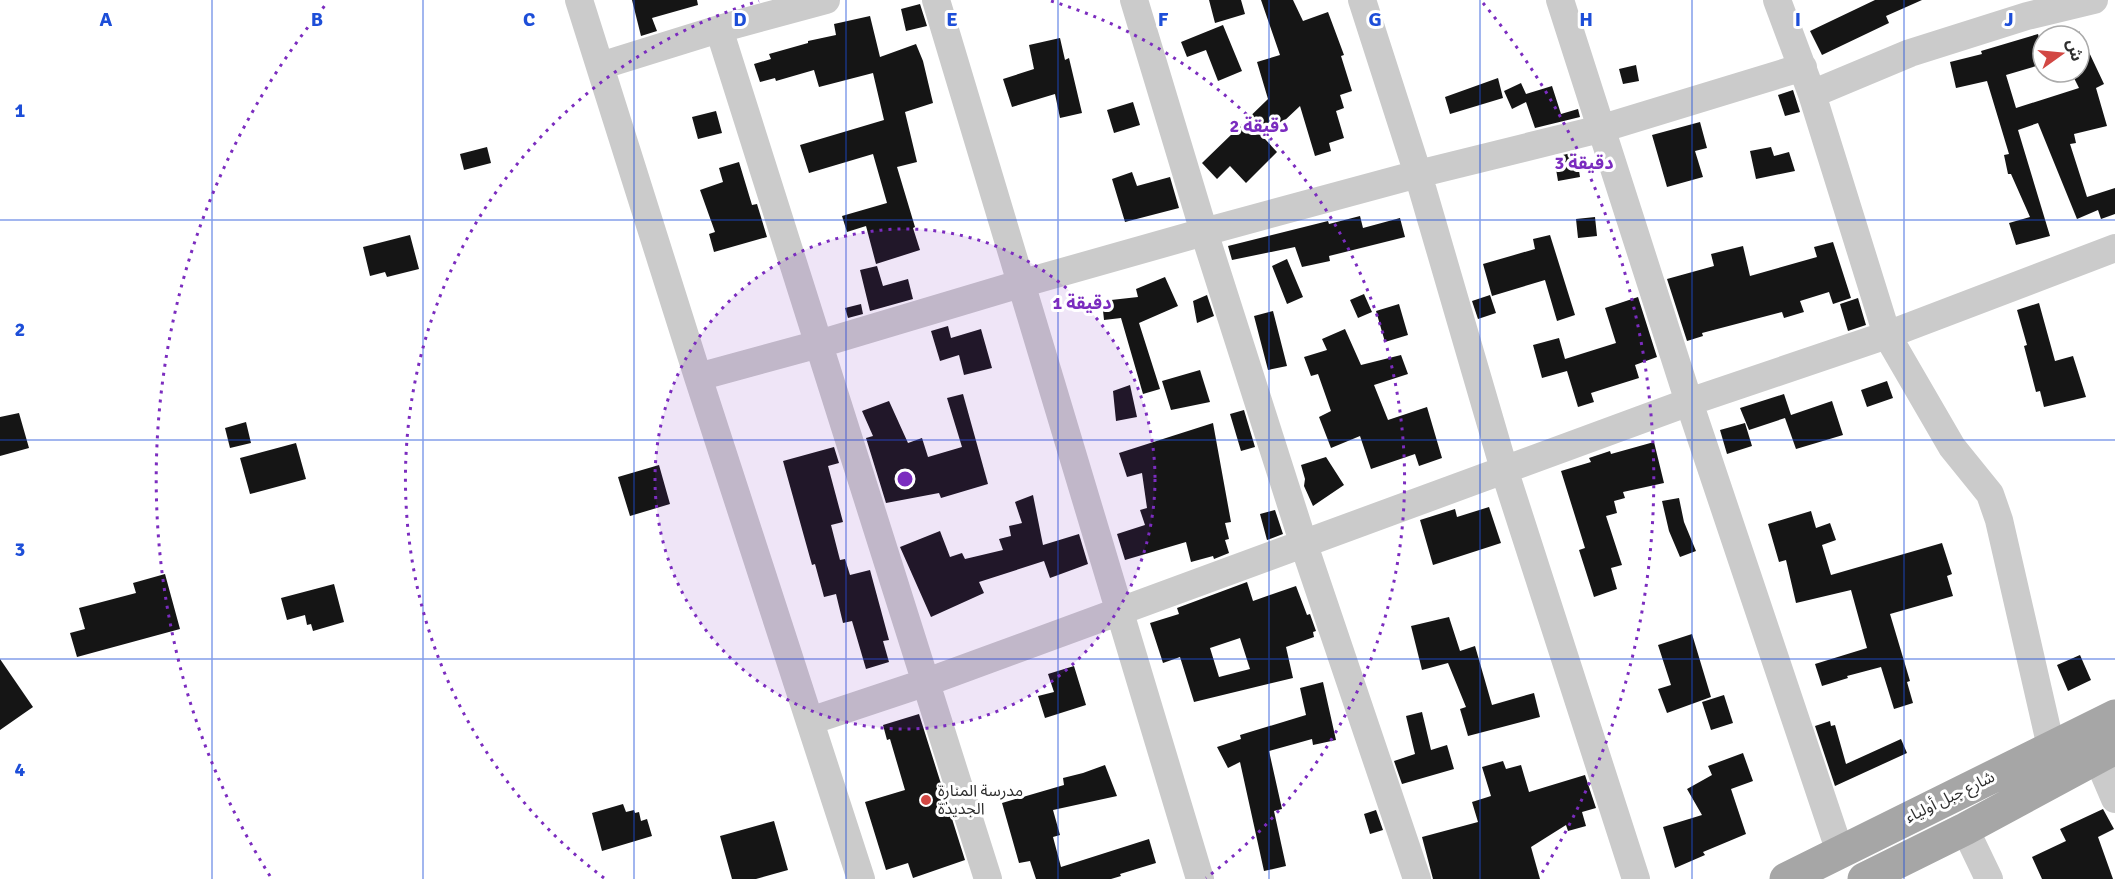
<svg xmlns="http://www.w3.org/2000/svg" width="2115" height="879" font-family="Signika,'Noto Sans Arabic',sans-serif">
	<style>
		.building { fill: #151515; fill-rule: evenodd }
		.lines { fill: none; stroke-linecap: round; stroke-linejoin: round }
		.minor { stroke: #cbcbcb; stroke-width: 28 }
		.major { stroke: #a6a6a6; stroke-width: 33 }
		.grid { fill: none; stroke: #1d4ed8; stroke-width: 1.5; stroke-opacity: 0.55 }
		.ring { fill: none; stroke: #7b2cbf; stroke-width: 3; stroke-dasharray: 3 6 }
		.poi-dot { fill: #d24844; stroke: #fff; stroke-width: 2 }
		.labels { text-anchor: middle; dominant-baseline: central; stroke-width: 6; stroke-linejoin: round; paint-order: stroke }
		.poi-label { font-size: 16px; fill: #2e2e2e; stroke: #fff; text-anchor: start }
		.street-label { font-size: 16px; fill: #2e2e2e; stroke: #fff }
		.grid-label { font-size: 20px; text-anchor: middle; font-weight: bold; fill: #1d4ed8; stroke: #fff; stroke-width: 6; stroke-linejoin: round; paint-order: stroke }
		.centre { fill: #7b2cbf; stroke: #fff; stroke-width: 3 }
		.ring-label { font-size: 18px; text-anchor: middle; font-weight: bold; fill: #7b2cbf; stroke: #fff; stroke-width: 6; stroke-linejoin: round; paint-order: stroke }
	</style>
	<rect width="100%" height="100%" fill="#fff"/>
	<!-- building -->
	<path class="building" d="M632 0H697L698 5 652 18 657 31 641 36Z
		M1209 0H1241L1245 14 1215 23Z
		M1261 0H1293L1303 21 1328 12 1344 55 1341 56 1352 91 1340 95 1344 108 1336 111 1344 138 1329 143 1331 151 1315 156 1300 106 1265 139 1277 152 1246 183 1230 166 1217 179 1202 163 1268 99 1257 62 1280 55Z
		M1875 0H1922L1886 16 1889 23 1822 55 1810 31Z
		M920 4 927 26 906 31 901 9Z
		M870 16 880 57 916 44 923 61 933 103 905 112 917 162 897 167 915 227 913 228 920 250 876 264 866 226 847 232 842 216 887 203 873 154 809 173 800 145 884 120 873 73 819 87 814 70 776 81 775 78 760 82 754 64 771 59 769 54 808 43V41L836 35 834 24Z
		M1223 25 1242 71 1218 81 1206 50 1187 57 1181 42Z
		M2079 31 2104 84 2096 88 2107 126 2074 134 2076 143 2070 144 2087 197 2115 188V214L2101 219 2098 210 2077 219 2038 123 2018 130 2050 236 2016 245 2009 223 2030 217 2011 174H2008L2004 155 2009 154 1987 81 1956 88 1950 62 1982 54 1981 51 2038 34 2043 51V64L2006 75 2016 108 2079 88 2071 72H2079Z
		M1060 38 1065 60 1069 58 1082 113 1060 118 1055 94 1012 107 1003 79 1034 69 1029 45Z
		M1636 65 1639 81 1623 84 1619 69Z
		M1498 78 1503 98 1450 114 1445 97Z
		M1521 83 1526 94 1552 86 1561 114 1578 109 1580 117 1535 128 1526 102 1512 109 1504 91Z
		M1793 90 1800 112 1785 116 1778 95Z
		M1133 102 1140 125 1114 133 1107 110Z
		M716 111 722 133 698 139 692 117Z
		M1700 122 1707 148 1695 151 1703 177 1667 187 1652 135Z
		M487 147 491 163 464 170 460 154Z
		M1771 147 1774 156 1789 152 1795 171 1756 179 1750 151Z
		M1576 152 1580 177 1558 181 1554 157Z
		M739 162 752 205 757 204 767 237 714 252 709 234 715 232 700 190 723 182 719 168Z
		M1132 172 1137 186 1170 177 1179 208 1125 222 1112 179Z
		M1360 216 1363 228 1400 218 1405 237 1329 256 1330 261 1302 267 1295 247 1232 260 1228 246 1328 221 1329 224Z
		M1595 217 1597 236 1578 238 1576 219Z
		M410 235 419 269 387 277 385 272 370 276 363 247Z
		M1550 235 1575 315 1557 321 1545 280 1492 296 1483 264 1535 249 1533 239Z
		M1833 242 1851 298 1833 304 1829 292 1800 301 1804 312 1784 318 1782 312 1702 333 1703 336 1687 341 1667 279 1714 266 1711 254 1743 246 1750 276 1817 257 1814 247Z
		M1287 259 1303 297 1287 304 1272 266Z
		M877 266 883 286 908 279 913 299 870 311 860 270Z
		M1165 277 1178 306 1139 323 1160 389 1143 394 1121 318 1104 320 1102 301 1138 297 1136 289Z
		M1364 294 1372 312 1358 318 1350 300Z
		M1207 295 1214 316 1197 323 1193 301Z
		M1490 295 1496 313 1478 319 1472 301Z
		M1638 297 1657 357 1635 365 1639 378 1591 393 1594 402 1578 407 1567 371 1542 378 1533 345 1559 338 1565 359 1616 343 1605 308Z
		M1858 298 1866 325 1848 331 1840 304Z
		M2039 303 2055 361 2073 356 2086 397 2044 407 2040 391 2036 392 2024 346 2027 345 2017 310Z
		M861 304 863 314 848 318 845 308Z
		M1399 304 1408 335 1385 342 1376 311Z
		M1273 311 1287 366 1268 370 1254 316Z
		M948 326 951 338 981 329 992 368 964 375 959 355 940 361 931 331Z
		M1345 329 1361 365 1401 355 1408 374 1374 385 1388 420 1427 407 1442 458 1419 466 1415 454 1371 469 1360 436 1331 448 1319 417 1331 411 1318 374 1311 376 1304 357 1327 350 1322 339Z
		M1200 370 1210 402 1171 410 1162 381Z
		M1887 381 1893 398 1867 407 1861 390Z
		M1130 385 1137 417 1116 421 1113 391Z
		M963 394 988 484 941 498 939 493 886 503 866 438 873 436 862 411 889 401 908 443 922 438 928 457 962 447 947 398Z
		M1784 394 1791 415 1832 401 1843 435 1796 449 1785 418 1749 430 1740 408Z
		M1244 410 1255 447 1241 451 1230 414Z
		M19 413 29 448 0 456V417Z
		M246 422 251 443 230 448 225 428Z
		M1213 423 1231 522 1225 523 1229 539 1225 540 1229 553 1214 559 1213 556 1191 562 1186 542 1125 560 1117 534 1145 525 1140 510 1147 508 1142 473 1127 477 1119 453Z
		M1745 423 1752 446 1727 454 1720 430Z
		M1654 442 1664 483 1623 492 1625 498 1614 501 1617 513 1606 516 1622 565 1611 568 1617 589 1594 597 1579 550 1585 548 1561 471 1591 462 1589 458 1610 451 1611 454Z
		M296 443 306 479 250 494 240 458Z
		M834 447 839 463 828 466 843 522 831 525 840 560 845 559 850 575 870 570 889 640 883 641 889 662 866 669 852 621 843 623 836 594 824 597 815 564 812 565 783 461Z
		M1326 457 1344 485 1313 506 1304 486 1305 479 1301 465Z
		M659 465 670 504 630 516 618 477Z
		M1033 495 1043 545 1079 534 1088 564 1050 578 1044 561 979 582 984 593 931 617 900 547 940 531 950 557 962 553 965 559 1003 550 999 539 1011 536 1009 526 1022 523 1015 502Z
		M1679 498 1684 522 1696 551 1680 557 1669 531 1662 501Z
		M1489 507 1501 543 1433 565 1420 520 1455 509 1457 517Z
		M1275 510 1283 534 1267 540 1260 514Z
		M1811 511 1816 528 1830 523 1836 540 1822 545 1831 575 1942 543 1952 574 1947 576 1953 596 1890 614 1910 681 1907 682 1913 703 1894 709 1881 667 1847 676 1848 678 1822 686 1815 664 1867 648 1851 590 1796 603 1786 560 1779 562 1768 524Z
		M165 574 180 629 77 657 70 633 85 629 79 608 136 593 133 583Z
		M1247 582 1253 601 1296 586 1307 615 1310 614 1316 631 1313 632 1314 637 1286 647 1293 678 1194 702 1180 657 1163 663 1150 623 1179 614 1177 608ZM1240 638 1250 669 1219 677 1210 648Z
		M334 584 344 622 313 631 311 624 307 625 305 615 287 620 281 598Z
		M1449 617 1460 651 1475 646 1492 705 1534 693 1540 717 1468 736 1460 709 1466 707 1448 663 1422 670 1411 626Z
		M1692 634 1711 697 1667 713 1658 689 1671 685 1658 645Z
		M2080 655 2091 680 2068 691 2057 665Z
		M0 659 33 707 0 730Z
		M1074 666 1086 705 1045 718 1038 696 1054 692 1048 674Z
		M1323 682 1336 740 1313 745 1312 739 1269 751 1282 809 1274 811 1286 866 1264 871 1240 762 1228 768 1217 747 1241 739 1240 735 1306 715 1300 688Z
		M1724 695 1733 723 1711 730 1702 702Z
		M1422 712 1431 750 1447 745 1454 769 1402 784 1394 761 1415 754 1406 716Z
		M919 714 965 860 913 878 908 863 886 870 865 802 905 790 890 739 887 740 883 725Z
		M1830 721 1831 726 1835 725 1846 764 1901 739 1907 753 1835 786 1815 726Z
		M1743 753 1753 781 1731 789 1746 834 1703 852 1705 855 1675 868 1663 827 1702 815 1687 789 1712 775 1708 766Z
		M1503 761 1506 769 1521 765 1529 792 1585 775 1596 808 1582 812 1586 826 1568 831 1566 825 1531 847 1540 879H1433L1422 837 1478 822 1472 802 1491 796 1482 767Z
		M1105 765 1117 796 1053 810 1060 835 1053 837 1061 867 1149 839 1156 863 1120 874 1121 876 1111 879H1036L1030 861 1019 863 1002 803 1064 785 1063 778 1083 773Z
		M623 804 626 812 634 810 635 813 639 812 641 821 647 819 652 836 602 851 592 813Z
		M2103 809 2114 829 2098 837 2113 879H2042L2032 857 2066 841 2060 829Z
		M1376 810 1383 830 1370 834 1364 814Z
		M774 821 788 870 756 879H732L720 836Z"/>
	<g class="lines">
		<!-- minor -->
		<path class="minor" d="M579 0 698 377 861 879
			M936 0 1200 879
			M1134 0 1204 232 1304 545 1417 879
			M1362 0 1418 174 1504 469 1636 879
			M1560 0 1689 402 1840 852
			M1777 0 1812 94 1887 335 1952 447 1990 494 1999 520 2051 747
			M719 29 988 879
			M600 66 719 29 826 0
			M1812 94 1910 53 2027 16 2094 0
			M698 377 819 344 1020 284 1204 232 1418 174 1600 129 1803 67
			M810 721 927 682 1689 402 1887 335 2115 248
			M2097 757 2115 799
			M1965 829 1989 879"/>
		<!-- major -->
		<path class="major" d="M1786 879 2115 716
			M1864 879 1965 829 2115 748"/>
	</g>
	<!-- grid -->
	<path class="grid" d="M212 0V879M423 0V879M634 0V879M846 0V879M1058 0V879M1269 0V879M1480 0V879M1692 0V879M1904 0V879M0 220H2115M0 440H2115M0 659H2115"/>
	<!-- distance rings -->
	<circle cx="905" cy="479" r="250" fill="#7b2cbf" fill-opacity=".12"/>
	<g class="ring">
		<circle cx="905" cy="479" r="250"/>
		<path d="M604 878A500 500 0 0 1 759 1M1051 1A500 500 0 0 1 1206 878"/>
		<path d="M270 876A749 749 0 0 1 327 3M1483 3A749 749 0 0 1 1540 876"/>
	</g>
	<!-- markers -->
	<circle class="poi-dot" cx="926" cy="800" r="6"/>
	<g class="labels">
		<!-- poi labels -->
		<g class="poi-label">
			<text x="938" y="791">مدرسة المنارة<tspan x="938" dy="18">الجديدة</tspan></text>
		</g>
		<!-- street labels -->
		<g class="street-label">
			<text transform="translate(1950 797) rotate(-26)">شارع جبل أولياء</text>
		</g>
	</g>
	<g class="grid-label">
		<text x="106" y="26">A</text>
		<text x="317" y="26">B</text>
		<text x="529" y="26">C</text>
		<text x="740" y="26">D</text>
		<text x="952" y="26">E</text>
		<text x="1163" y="26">F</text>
		<text x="1375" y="26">G</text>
		<text x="1586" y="26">H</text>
		<text x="1798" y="26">I</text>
		<text x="2009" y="26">J</text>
		<text x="20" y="117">1</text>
		<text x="20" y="336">2</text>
		<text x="20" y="556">3</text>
		<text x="20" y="776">4</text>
	</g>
	<circle cx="905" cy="479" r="9" class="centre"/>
	<g class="ring-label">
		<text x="1259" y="132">2 دقيقة</text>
		<text x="1584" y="169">3 دقيقة</text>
		<text x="1082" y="309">1 دقيقة</text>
	</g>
	<!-- north arrow -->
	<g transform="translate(2061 54) rotate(75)"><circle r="28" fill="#ffffff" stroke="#ababab" stroke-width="1.5"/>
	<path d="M0-4.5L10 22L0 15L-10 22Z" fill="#d24844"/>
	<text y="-9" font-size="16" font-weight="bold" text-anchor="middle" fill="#2e2e2e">ش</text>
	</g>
</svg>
